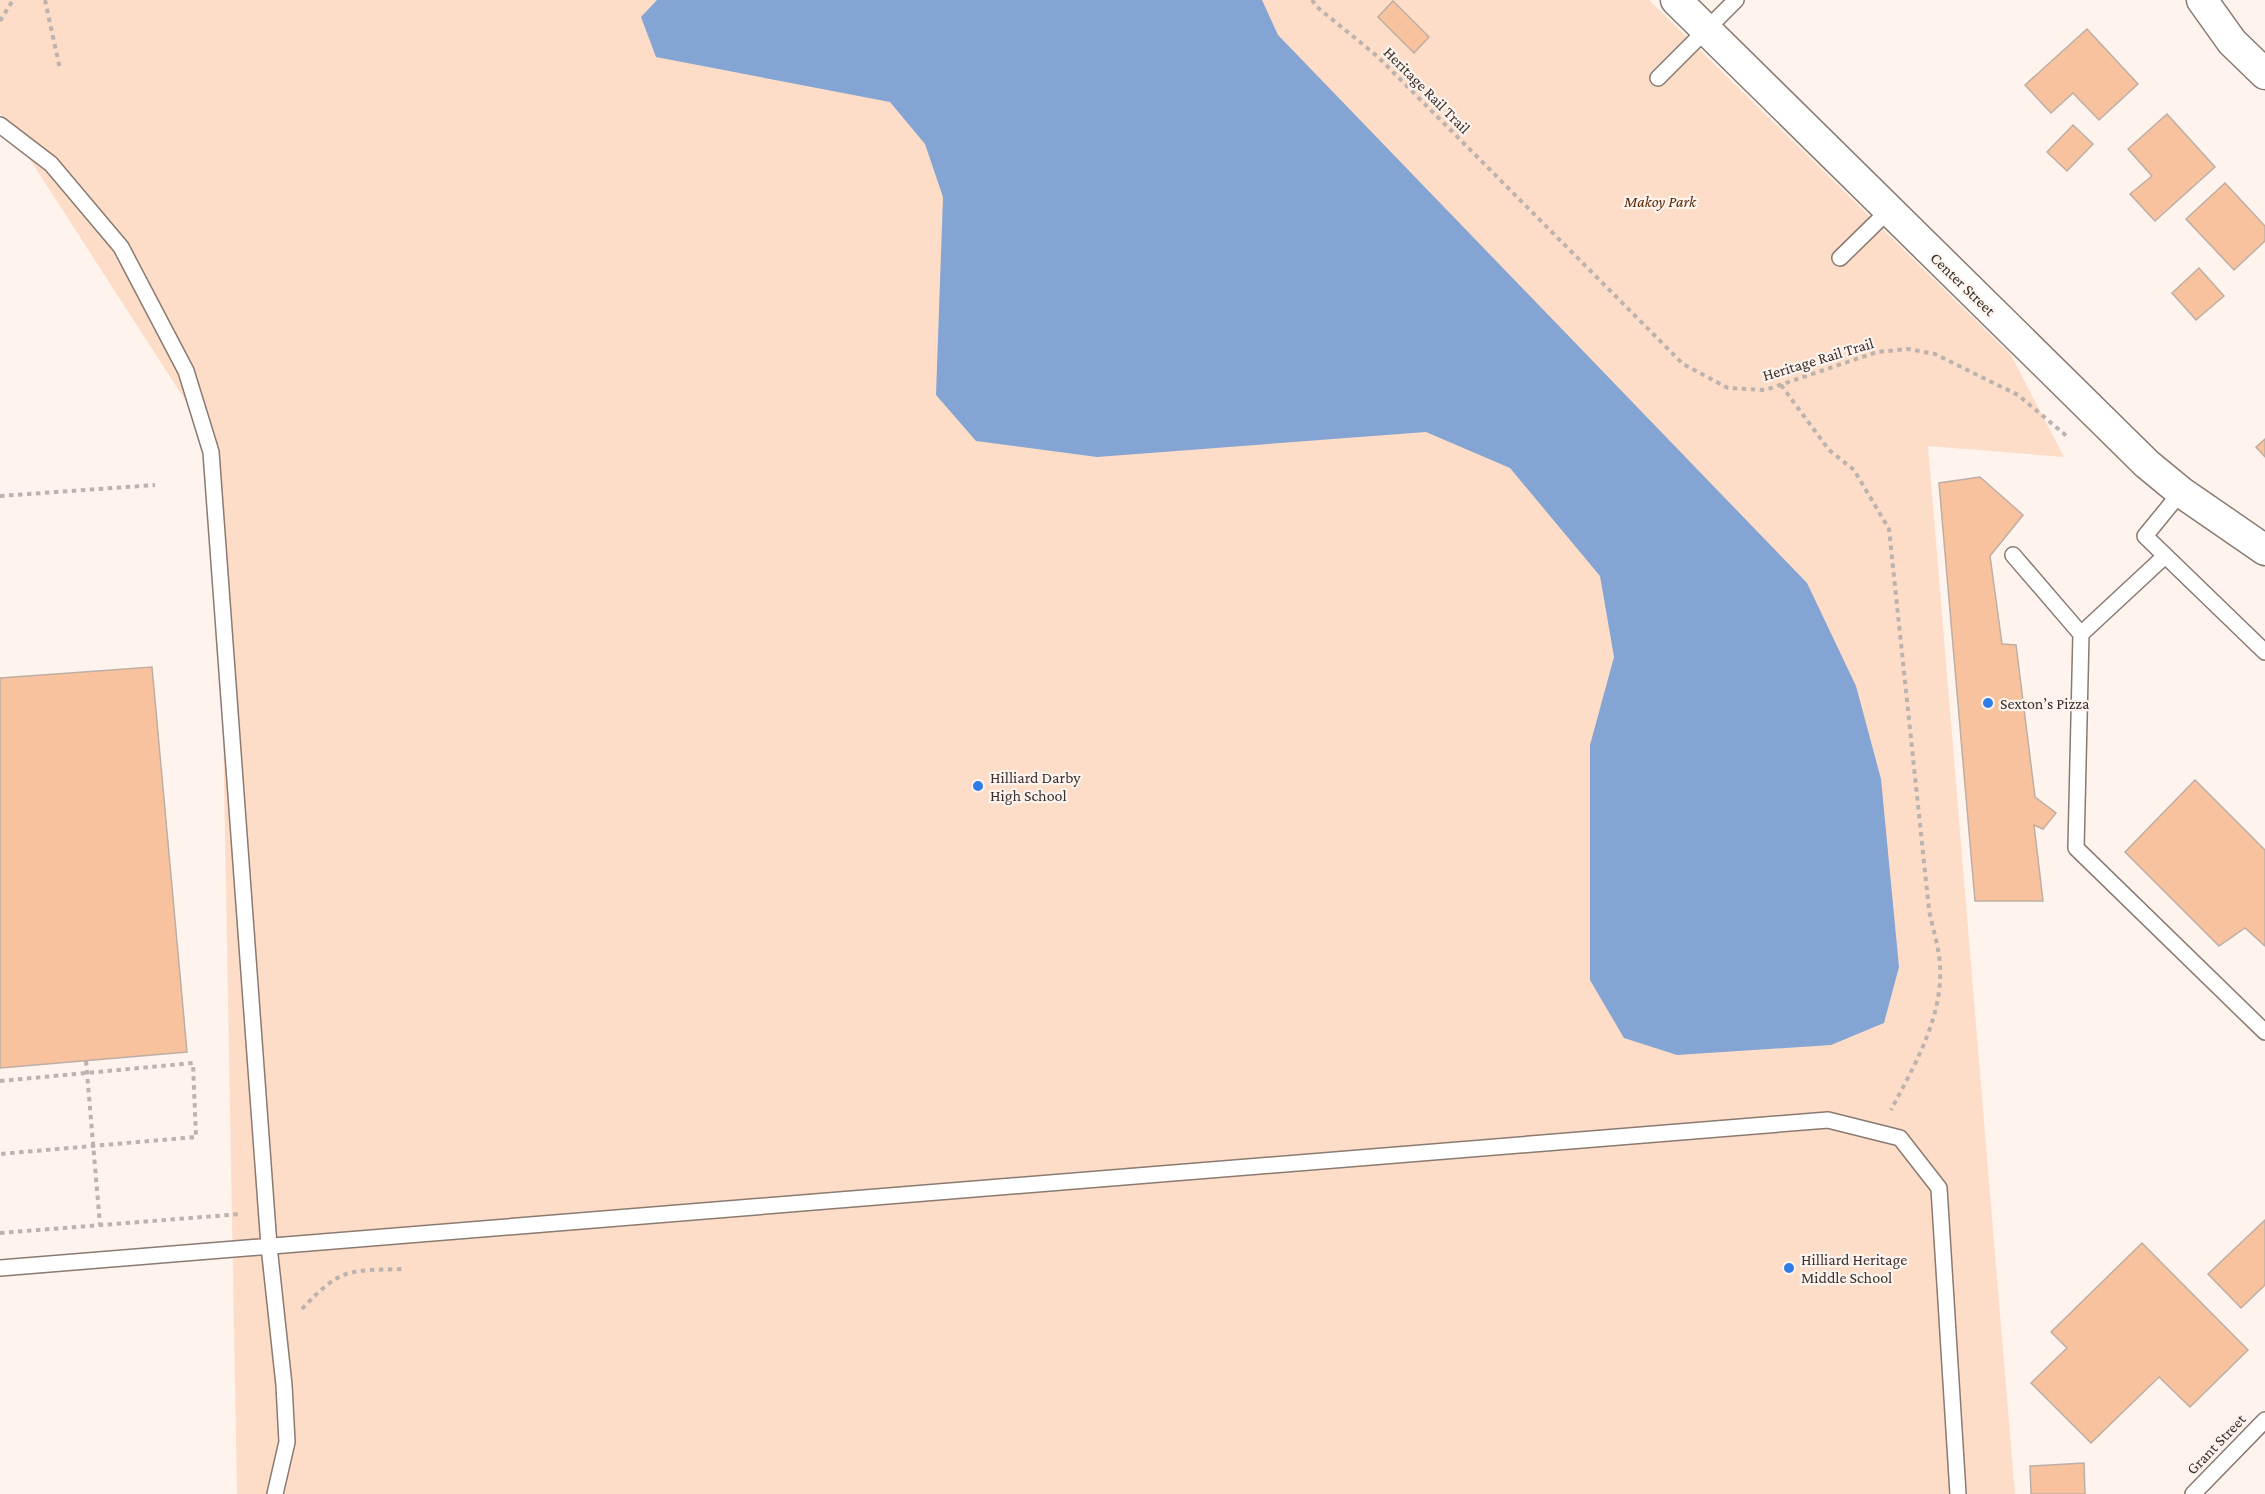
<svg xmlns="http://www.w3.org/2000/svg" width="2265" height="1494" font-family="'Crimson Pro',serif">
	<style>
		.green { fill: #fdddc7 }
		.water { fill: #84a4d3 }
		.building { fill: #f8c29f; stroke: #beaea4; stroke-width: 1.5 }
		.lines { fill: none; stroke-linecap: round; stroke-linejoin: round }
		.service-casing { stroke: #8a7a70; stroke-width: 18 }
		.minor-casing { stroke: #8a7a70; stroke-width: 33 }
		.path { stroke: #bdb3ae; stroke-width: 4; stroke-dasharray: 4.5 4.5; stroke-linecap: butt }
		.service { stroke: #fff; stroke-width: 15 }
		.minor { stroke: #fff; stroke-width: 30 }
		.poi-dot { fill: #307ce8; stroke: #fef3ed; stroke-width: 2 }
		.labels { text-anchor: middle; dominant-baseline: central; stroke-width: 4.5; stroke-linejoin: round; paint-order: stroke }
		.street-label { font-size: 16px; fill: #38322d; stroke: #fef3ed }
		.park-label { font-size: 16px; font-style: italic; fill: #592900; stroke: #fef3ed }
		.poi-label { font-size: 16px; fill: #38322d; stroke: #fef3ed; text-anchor: start }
	</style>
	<rect width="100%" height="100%" fill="#fef3ed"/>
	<!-- green -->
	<path class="green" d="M0 0H1649L2011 355 2064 457 1928 446 2015 1494H237L218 451 0 113Z"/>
	<!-- water -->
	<path class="water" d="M657 0H1262L1278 35 1807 583 1856 686 1881 779 1899 967 1884 1023 1831 1045 1677 1055 1624 1038 1590 980V745L1614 657 1600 576 1510 468 1426 432 1097 457 976 441 936 395 943 197 925 144 890 102 656 57 641 17Z"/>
	<!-- building -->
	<path class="building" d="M1393 1 1429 37 1414 53 1378 17Z
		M2087 29 2138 84 2099 120 2073 93 2051 113 2025 85Z
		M2167 114 2215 167 2155 221 2130 194 2152 176 2128 149Z
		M2073 125 2093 144 2067 171 2047 152Z
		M2225 183 2265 226V241L2234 270 2186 219Z
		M2199 268 2224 296 2196 320 2172 293Z
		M2265 439V457L2256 447Z
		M1980 477 2023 515 1990 556 2002 644 2016 645 2035 797 2056 813 2043 829 2034 825 2043 901H1975L1939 483Z
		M152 667 187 1052 0 1068V678Z
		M2195 780 2265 850V946L2245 928 2219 946 2125 852Z
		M2265 1220V1285L2241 1308 2208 1274Z
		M2142 1243 2248 1350 2190 1407 2159 1377 2091 1443 2031 1383 2067 1348 2051 1332Z
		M2084 1463 2085 1494H2031L2030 1466Z"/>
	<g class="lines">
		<defs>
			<path id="service" d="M1658 78 1736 0
				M0 125 51 164 121 247 186 371 211 452 269 1246 284 1385 287 1442 275 1494
				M1840 258 1888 211
				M2181 492 2145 536 2265 652
				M2013 555 2081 634
				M2165 556 2081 634 2076 848 2265 1032
				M0 1268 1828 1120 1900 1138 1939 1188 1958 1494
				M2193 1494 2265 1420"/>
			<path id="minor" d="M1676 0 2147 464 2181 492 2265 550
				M2202 0 2232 42 2265 74"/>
		</defs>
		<!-- service casing -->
		<use href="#service" class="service-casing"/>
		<!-- minor casing -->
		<use href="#minor" class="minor-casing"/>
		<!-- path -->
		<path class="path" d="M45 0 60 69
			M1312 0 1317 7 1377 56 1683 364 1728 388 1765 390 1877 352 1908 349 1935 354 2018 395 2069 438
			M0 21 13 0
			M1781 385 1829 450 1854 470 1889 529 1929 910C1932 925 1937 941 1939 956 1947 1011 1915 1064 1891 1110
			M0 496 155 485
			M86 1061 100 1225
			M0 1081 193 1063 196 1137 0 1154
			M0 1233 241 1214
			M302 1309C342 1266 349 1271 404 1269"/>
		<!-- service -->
		<use href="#service" class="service"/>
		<!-- minor -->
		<use href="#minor" class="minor"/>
	</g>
	<!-- markers -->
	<g class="poi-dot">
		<circle cx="1988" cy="703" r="6"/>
		<circle cx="978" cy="786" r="6"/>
		<circle cx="1789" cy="1268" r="6"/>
	</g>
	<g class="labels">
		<!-- street labels -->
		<g class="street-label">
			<text transform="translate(1427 90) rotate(45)">Heritage Rail Trail</text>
			<text transform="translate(1963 284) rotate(44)">Center Street</text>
			<text transform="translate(1818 359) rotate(-17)">Heritage Rail Trail</text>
			<text transform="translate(2216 1444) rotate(-46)">Grant Street</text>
		</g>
		<!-- park labels -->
		<g class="park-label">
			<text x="1660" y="201">Makoy Park</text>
		</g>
		<!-- poi labels -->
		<g class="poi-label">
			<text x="2000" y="703">Sexton’s Pizza</text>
			<text x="990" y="777">Hilliard Darby<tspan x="990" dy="18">High School</tspan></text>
			<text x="1801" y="1259">Hilliard Heritage<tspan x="1801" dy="18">Middle School</tspan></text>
		</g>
	</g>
</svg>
